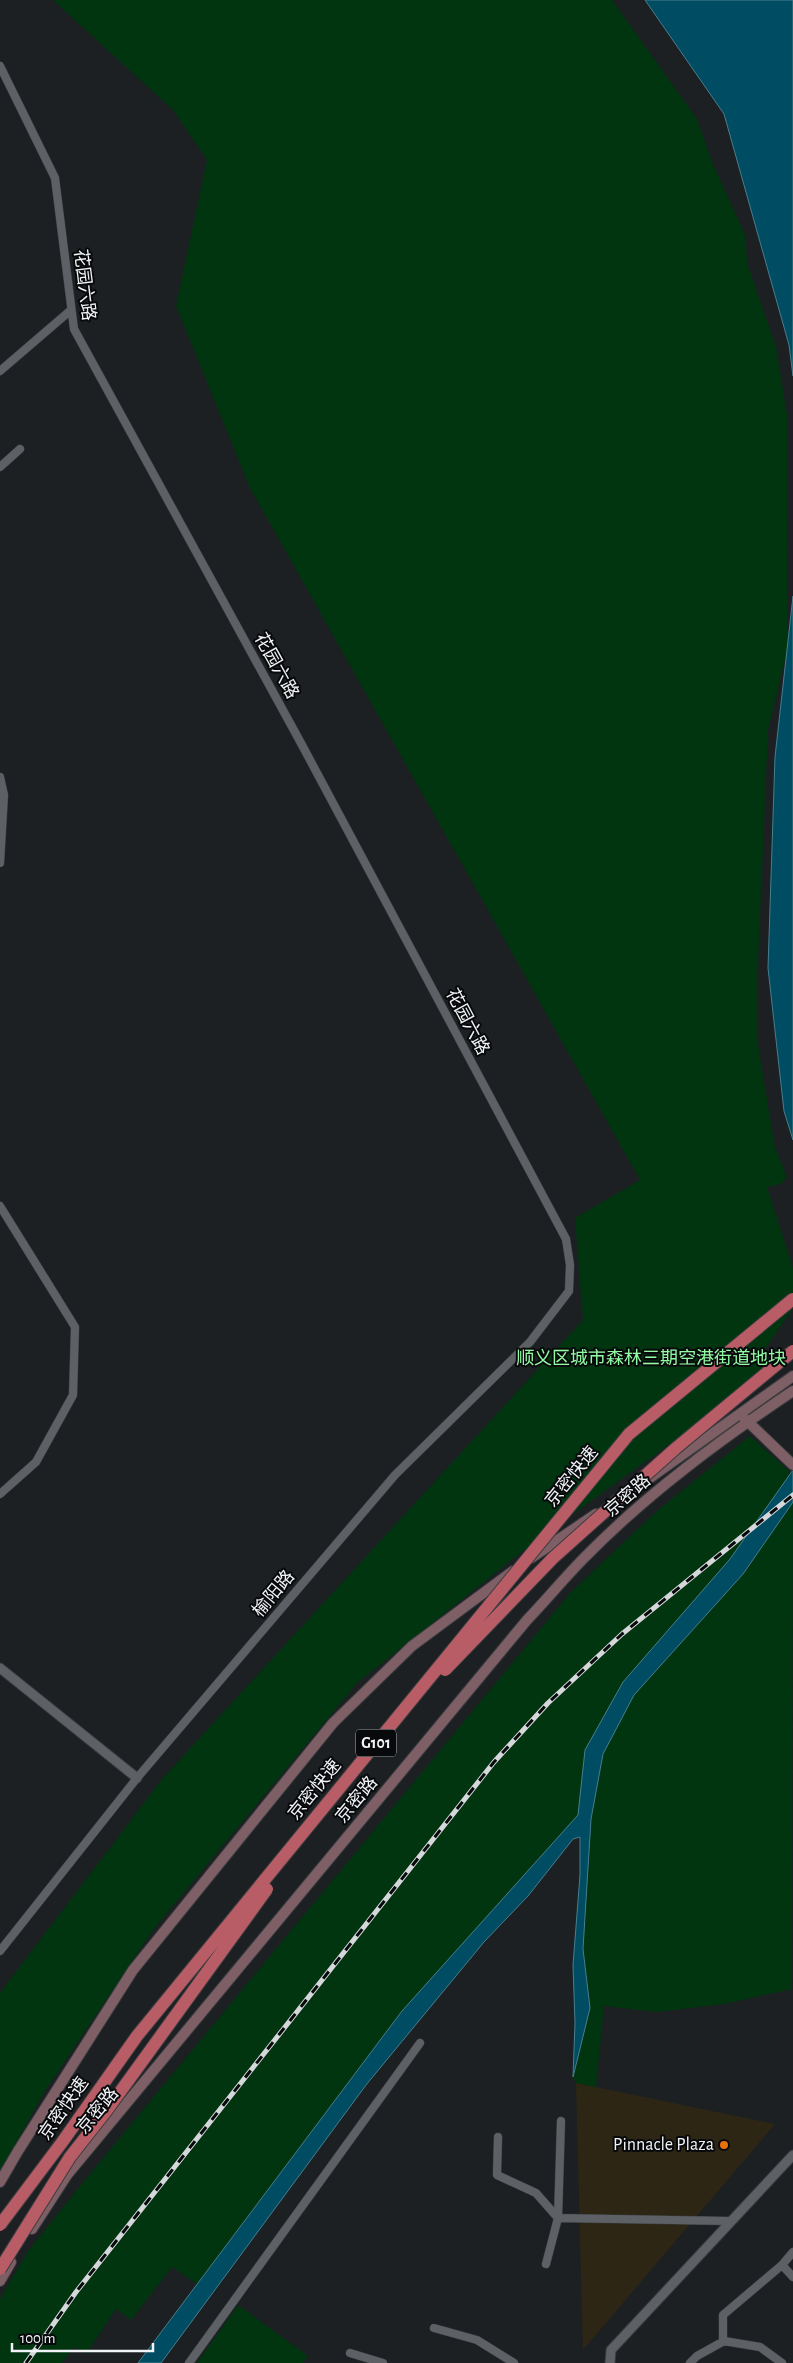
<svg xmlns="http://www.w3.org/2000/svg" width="793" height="2363" font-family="'Alegreya Sans','Noto Sans SC',sans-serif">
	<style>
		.commercial { fill: #2d2615 }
		.green { fill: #003510 }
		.water { fill: #004c62; stroke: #487e8e }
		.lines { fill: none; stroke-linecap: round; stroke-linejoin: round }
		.minor-casing { stroke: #3a3c3f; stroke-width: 9 }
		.tertiary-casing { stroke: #3a3c3f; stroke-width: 11 }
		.secondary-casing { stroke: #3a3c3f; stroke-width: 12 }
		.minor { stroke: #5d6165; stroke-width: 8 }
		.tertiary { stroke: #5d6165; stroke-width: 9 }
		.secondary { stroke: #7f5f66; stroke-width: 10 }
		.rail-casing { stroke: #d5d7da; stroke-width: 5 }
		.rail { stroke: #08090b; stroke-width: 3; stroke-dasharray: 9; stroke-linecap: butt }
		.trunk-bridge-casing { stroke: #3a3c3f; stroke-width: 14; stroke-linecap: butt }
		.trunk-bridge { stroke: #b85c66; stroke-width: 12 }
		.food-dot { fill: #e8710a; stroke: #08090b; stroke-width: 2 }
		.labels { text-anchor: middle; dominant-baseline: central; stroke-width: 4; stroke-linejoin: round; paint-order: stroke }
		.shield { fill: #08090b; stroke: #abadb0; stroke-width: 1 }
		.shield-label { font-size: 16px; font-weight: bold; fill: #f1f3f6 }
		.street-label { font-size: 18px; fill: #f1f3f6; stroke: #08090b }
		.park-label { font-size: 18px; fill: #92fba4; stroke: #08090b }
		.poi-label { font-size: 18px; fill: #f1f3f6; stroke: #08090b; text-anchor: end }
	</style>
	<rect width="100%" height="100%" fill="#1c2023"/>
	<!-- commercial -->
	<path class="commercial" d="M576 2083 775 2124 583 2350Z"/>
	<!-- green -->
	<path class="green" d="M53 0H612L697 119 712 162 745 235 747 263 776 347 788 421 787 650 768 730 757 986 758 1046 775 1148 787 1177 781 1184 767 1187 793 1268V1309L764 1350 772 1363 674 1441 529 1546 357 1683 153 1930 43 2094 0 2173V1993L162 1779 583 1320 575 1218 640 1180 250 488 176 306 207 160 173 110Z
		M750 1436 791 1473 730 1559 585 1750 579 1815 402 2011 197 2284 172 2267 131 2320 116 2309 86 2354 74 2347 62 2363H0V2299L28 2251 85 2180 571 1592 658 1510Z
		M793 1502 792 1989 724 2004 657 2012 604 2006 596 2087 576 2083 573 2077 590 2008 583 1949 591 1819 603 1754 634 1695 743 1574Z
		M238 2305 308 2356 303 2363H197Z"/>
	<!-- water -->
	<path class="water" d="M645 0H793V376L789 345 724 114Z
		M793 596V1140L784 1111 768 968 775 757Z
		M793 1470V1502L743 1574 634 1695 603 1754 591 1819 583 1949 590 2008 573 2077 575 2023 573 1965 580 1875V1837L573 1839 528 1896 484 1942 366 2085 161 2363H138L402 2011 578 1815 585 1750 623 1682 730 1559Z"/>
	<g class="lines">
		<defs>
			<path id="minor" d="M0 66 55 178 74 329 302 745 566 1239 570 1265 569 1291 530 1342 395 1475 137 1778 0 1951
				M0 371 71 310
				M0 467 20 449
				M0 777 4 795 0 863
				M0 1206 75 1327 73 1395 36 1462 0 1494
				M498 2137 497 2175 536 2193 558 2218 729 2221
				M546 2264 558 2218 561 2121
				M782 2265 793 2277
				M434 2328 477 2340 514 2363
				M723 2342V2315L782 2265 793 2252
				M350 2353 383 2363
				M189 2363 420 2043
				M690 2363 697 2356 724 2341 760 2347 782 2363"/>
			<path id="tertiary" d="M0 1668 137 1778
				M610 2363 611 2350 793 2155"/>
			<path id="secondary" d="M744 1418 793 1465
				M647 1480 793 1376
				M531 1558 596 1514
				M0 2182 18 2151 133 1970 333 1723 412 1646 513 1571
				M32 2229 67 2175 527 1620C547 1599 566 1576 586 1556 648 1493 720 1440 793 1391
				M0 2281 11 2262"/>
		</defs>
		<!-- minor casing -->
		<use href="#minor" class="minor-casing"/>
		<!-- tertiary casing -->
		<use href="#tertiary" class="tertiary-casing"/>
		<!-- secondary casing -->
		<use href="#secondary" class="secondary-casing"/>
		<!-- minor -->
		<use href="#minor" class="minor"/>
		<!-- tertiary -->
		<use href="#tertiary" class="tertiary"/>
		<!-- secondary -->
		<use href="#secondary" class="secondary"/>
		<defs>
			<path id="rail" d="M26 2363 76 2292 494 1762 548 1703 622 1634 793 1495"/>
		</defs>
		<!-- rail casing -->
		<use href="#rail" class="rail-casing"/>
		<!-- rail -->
		<use href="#rail" class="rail"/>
		<defs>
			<path id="trunk-bridge" d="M445 1670 553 1558 676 1448 793 1351
				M0 2225 63 2141 137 2036 629 1434 793 1299
				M0 2269 70 2157 107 2110 267 1889"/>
		</defs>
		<!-- trunk-bridge casing -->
		<use href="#trunk-bridge" class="trunk-bridge-casing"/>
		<!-- trunk-bridge -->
		<use href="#trunk-bridge" class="trunk-bridge"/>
	</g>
	<!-- markers -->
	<circle class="food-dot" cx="724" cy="2145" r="5"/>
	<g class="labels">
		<!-- shield labels -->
		<rect class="shield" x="356" y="1729.5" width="40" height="27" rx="4"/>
		<g class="shield-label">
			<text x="376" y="1743">G101</text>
		</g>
		<!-- street labels -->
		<g class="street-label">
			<text transform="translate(84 285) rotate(83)">花园六路</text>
			<text transform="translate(276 666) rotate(61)">花园六路</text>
			<text transform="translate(467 1022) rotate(62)">花园六路</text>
			<text transform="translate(572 1477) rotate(-51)">京密快速</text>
			<text transform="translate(628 1496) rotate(-41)">京密路</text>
			<text transform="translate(274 1594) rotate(-50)">榆阳路</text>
			<text transform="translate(315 1790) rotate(-51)">京密快速</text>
			<text transform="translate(357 1800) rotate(-50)">京密路</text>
			<text transform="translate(64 2109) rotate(-55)">京密快速</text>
			<text transform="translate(98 2111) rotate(-50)">京密路</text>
		</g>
		<!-- park labels -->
		<g class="park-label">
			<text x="651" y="1359">顺义区城市森林三期空港街道地块</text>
		</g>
		<!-- poi labels -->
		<g class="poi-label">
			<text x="714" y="2145">Pinnacle Plaza</text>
		</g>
	</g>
	<!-- scale -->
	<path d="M12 2343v8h141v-8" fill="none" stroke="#f1f3f6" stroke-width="2.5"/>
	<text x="20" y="2343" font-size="15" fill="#f1f3f6" stroke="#08090b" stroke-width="4" paint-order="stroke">100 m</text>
</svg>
